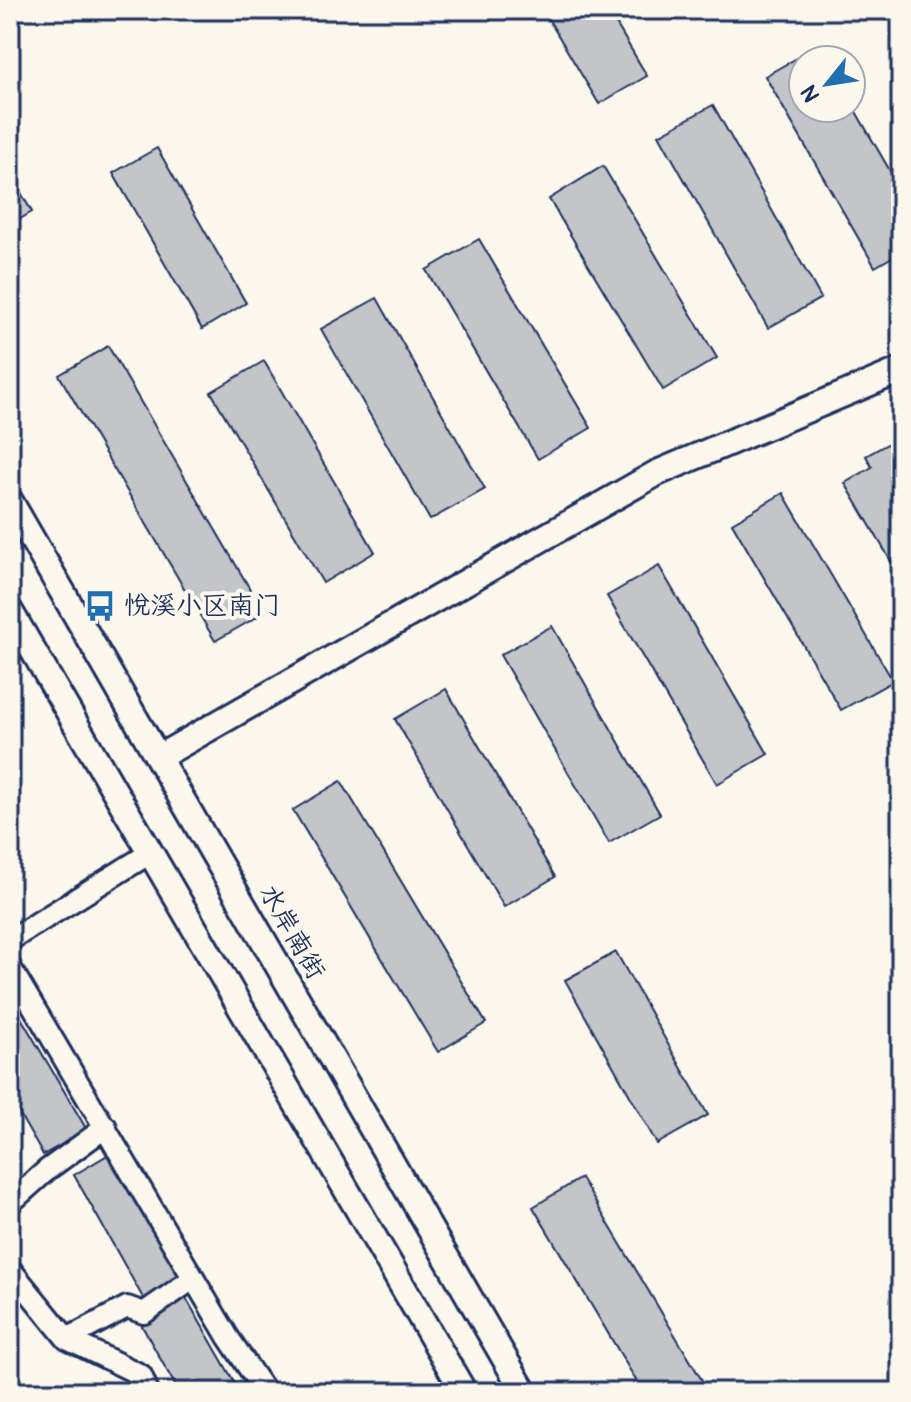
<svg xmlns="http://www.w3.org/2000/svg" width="911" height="1402" font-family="Pangolin,'LXGW WenKai TC',sans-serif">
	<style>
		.building { fill: #c3c5c9; stroke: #1b2f5e; stroke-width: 2 }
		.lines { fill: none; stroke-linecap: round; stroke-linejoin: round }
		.minor-casing { stroke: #1b2f5e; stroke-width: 26 }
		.tertiary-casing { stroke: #1b2f5e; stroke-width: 30 }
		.minor { stroke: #fbf7ec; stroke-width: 20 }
		.tertiary { stroke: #fbf7ec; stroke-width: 24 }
		.labels { text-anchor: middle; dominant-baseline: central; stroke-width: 8; stroke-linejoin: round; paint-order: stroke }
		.poi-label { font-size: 26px; fill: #1b2f5e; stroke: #fbf7ec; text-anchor: start }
		.street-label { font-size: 26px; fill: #1b2f5e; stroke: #fbf7ec }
	</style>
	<rect width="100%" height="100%" fill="#fbf7ec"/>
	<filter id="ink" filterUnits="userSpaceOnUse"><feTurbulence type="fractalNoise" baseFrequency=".0125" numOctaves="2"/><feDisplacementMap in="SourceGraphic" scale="16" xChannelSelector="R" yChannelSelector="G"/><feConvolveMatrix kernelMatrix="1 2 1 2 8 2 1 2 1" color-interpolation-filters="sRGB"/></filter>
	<g filter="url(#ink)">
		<!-- building -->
		<path class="building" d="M543 10H608L647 76 599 104Z
			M818 46 826 60H803V108H851V103L901 190V252L875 267 765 76Z
			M713 105 821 298 768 328 659 135Z
			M157 148 246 303 202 329 113 173Z
			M603 166 717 358 663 390 549 199Z
			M10 174 32 212 10 225Z
			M479 239 591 428 538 459 426 270Z
			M377 298 485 489 430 520 321 329Z
			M108 346 264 613 215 641 59 375Z
			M264 361 375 552 323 583 211 392Z
			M889 443 901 464V578L845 483 872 467 866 456Z
			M783 493 893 681 841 710 732 523Z
			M659 566 768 754 717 784 607 596Z
			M552 626 660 814 609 843 500 655Z
			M446 689 555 877 504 907 395 719Z
			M341 781 486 1023 438 1052 293 810Z
			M616 952 708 1115 657 1144 565 980Z
			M10 999 87 1130 43 1155 10 1098Z
			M116 1150 190 1281 147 1305 74 1175Z
			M581 1178 709 1392H643L533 1207Z
			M182 1291 240 1392H179L137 1317Z"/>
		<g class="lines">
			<defs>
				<path id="minor" d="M10 940 150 853
					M10 967 228 1337 265 1392
					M10 1203 47 1170 106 1127
					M10 1269 67 1339 141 1375 148 1392
					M67 1339 127 1307 144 1313 194 1278"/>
				<path id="tertiary" d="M10 501 524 1392
					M10 611 464 1392
					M159 757 657 473 901 370"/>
			</defs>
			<!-- minor casing -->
			<use href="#minor" class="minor-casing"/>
			<!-- tertiary casing -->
			<use href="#tertiary" class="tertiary-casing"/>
			<!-- minor -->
			<use href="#minor" class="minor"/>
			<!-- tertiary -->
			<use href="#tertiary" class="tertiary"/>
		</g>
	</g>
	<!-- icons -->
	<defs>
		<symbol id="bus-bare" viewBox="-9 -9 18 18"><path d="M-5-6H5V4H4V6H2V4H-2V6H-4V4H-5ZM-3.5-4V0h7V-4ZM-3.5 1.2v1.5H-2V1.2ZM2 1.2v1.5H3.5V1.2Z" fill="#1f6fb2" stroke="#fbf7ec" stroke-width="2.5" paint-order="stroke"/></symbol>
	</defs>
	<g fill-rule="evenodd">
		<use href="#bus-bare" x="78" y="584" width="44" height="44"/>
	</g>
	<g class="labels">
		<!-- poi labels -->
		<g class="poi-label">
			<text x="124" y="606">悦溪小区南门</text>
		</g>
		<!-- street labels -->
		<g class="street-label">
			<text transform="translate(292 932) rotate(60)">水岸南街</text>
		</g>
	</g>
	<!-- margin -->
	<rect width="911" height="1402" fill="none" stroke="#fbf7ec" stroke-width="40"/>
	<rect x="20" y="20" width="871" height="1362" fill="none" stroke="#1b2f5e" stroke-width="3" filter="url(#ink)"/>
	<!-- north arrow -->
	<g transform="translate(827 84) rotate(240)"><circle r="38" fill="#fbf7ec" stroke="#a1a7b3" stroke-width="2"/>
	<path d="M0-6L14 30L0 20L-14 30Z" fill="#1f6fb2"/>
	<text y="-12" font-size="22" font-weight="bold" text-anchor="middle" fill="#1b2f5e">N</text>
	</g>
</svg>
